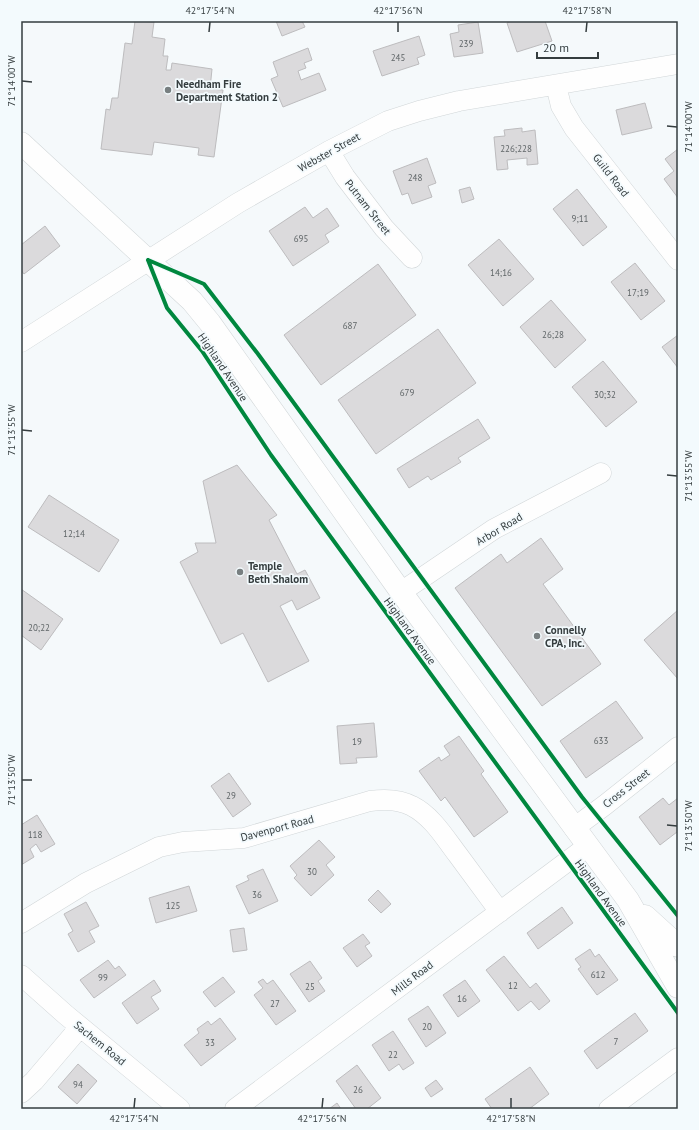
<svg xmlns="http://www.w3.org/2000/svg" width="699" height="1130" font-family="'PT Sans',sans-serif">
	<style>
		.building { fill: #dbdadc; stroke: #bdbcbe }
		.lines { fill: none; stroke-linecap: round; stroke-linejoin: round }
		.minor-casing { stroke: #d1d6d8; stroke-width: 21 }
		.major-casing { stroke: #d1d6d8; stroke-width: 23 }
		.minor { stroke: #fefefe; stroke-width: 20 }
		.major { stroke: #fefefe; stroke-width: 22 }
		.cycleway-casing { stroke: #f3fafd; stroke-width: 6 }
		.cycleway { stroke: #00873e; stroke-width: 4 }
		.ticks { fill: none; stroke: #353d3f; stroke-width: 1.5 }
		.poi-dot { fill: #787f81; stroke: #f3fafd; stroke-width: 1.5 }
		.labels { text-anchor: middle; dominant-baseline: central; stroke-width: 3.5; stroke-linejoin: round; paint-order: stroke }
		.number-label { font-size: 9px; fill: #5e6466 }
		.poi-label { font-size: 11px; font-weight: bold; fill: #353d3f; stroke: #f3fafd; text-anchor: start }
		.street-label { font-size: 11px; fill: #353d3f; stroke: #f3fafd }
		.neatline { fill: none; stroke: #353d3f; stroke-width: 1.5 }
		.ticks-label { font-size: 10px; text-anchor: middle; fill: #353d3f }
	</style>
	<rect width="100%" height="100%" fill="#f5f9fb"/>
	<!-- building -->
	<path class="building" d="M135 21 154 22 152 37 165 39 163 56H168L166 70H171L172 63 212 69 210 89 223 90 214 157 198 155 199 148 154 142 152 155 101 149 106 109 110 110 112 98H118L125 43 132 44Z
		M276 21H302L305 27 282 36Z
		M511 21H545L552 41 517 52 507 23Z
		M478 22 483 53 454 57 450 34 459 32 458 25Z
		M419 36 425 55 417 58 419 64 382 76 373 51Z
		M308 48 312 60 304 63 306 68 298 71 301 80 319 73 326 90 283 107 271 79 278 76 273 62Z
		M645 103 652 128 622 135 616 110Z
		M522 128V132L535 130 538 164 527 165V158L507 160 508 169 497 170 494 137 505 136 504 130Z
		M678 149V198L664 179 674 171 665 159Z
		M427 158 436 183 428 186 432 197 412 204 408 193 402 195 393 171Z
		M470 187 474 199 462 203 459 190Z
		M577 189 607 227 583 246 553 209Z
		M305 207 313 218 327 208 339 226 325 235 329 242 293 266 269 231Z
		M45 226 60 246 24 274 21 270V245Z
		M499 239 534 279 503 306 468 265Z
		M635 263 665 301 641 320 611 282Z
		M378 264 416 315 321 385 284 335Z
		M551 300 586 340 555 368 520 327Z
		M438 329 476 383 376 454 338 400Z
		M678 335V368L662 347Z
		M603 361 637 402 606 427 572 387Z
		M478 419 490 438 458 458 461 462 431 480 428 476 409 488 397 469Z
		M237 465 277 515 269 520 297 574 305 570 320 598 297 610 292 600 280 606 309 661 268 682 243 633 221 644 180 562 198 552 195 543H216L203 481Z
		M49 495 119 540 99 572 28 527Z
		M541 538 563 569 543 584 601 664 542 706 455 588 501 554 507 563Z
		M21 589 63 619 41 650 21 635Z
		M678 610V679L644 640Z
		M616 701 643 738 586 778 560 741Z
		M374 723 377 757 356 758 357 763 340 764 337 726Z
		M459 736 484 771 481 774 508 812 474 837 445 797 441 801 419 771 439 757 441 761 450 755 444 746Z
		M229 773 251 804 233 817 211 786Z
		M663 798 669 805 678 798V833L677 832 660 845 639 817Z
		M37 815 55 844 41 852 36 844 30 849 34 857 21 865V825Z
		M319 840 335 857 326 865 334 875 311 896 294 878 297 875 290 866Z
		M263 869 278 901 249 914 236 886 249 880 247 876Z
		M189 886 197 911 156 923 149 898Z
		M378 890 391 904 381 913 368 900Z
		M86 902 99 926 89 931 95 942 78 952 68 934 73 931 64 914Z
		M562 907 573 923 538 949 527 933Z
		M244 928 247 950 233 952 230 930Z
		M363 934 370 943 365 946 372 956 357 967 343 948Z
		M590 949 595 957 599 954 618 980 597 995 578 969 581 967 575 959Z
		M504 956 530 988 536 983 550 1001 539 1010 531 1001 518 1011 486 970Z
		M108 960 115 969 119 966 126 975 94 998 80 980Z
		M310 961 322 978 318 981 325 991 309 1002 290 974Z
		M223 977 235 992 215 1007 203 992Z
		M263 979 267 984 273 980 296 1011 276 1025 254 995 263 988 258 982Z
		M154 980 161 991 151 997 159 1009 137 1024 122 1003Z
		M465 980 480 1001 458 1017 443 995Z
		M428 1006 446 1033 426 1047 408 1019Z
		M635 1013 648 1031 597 1069 584 1051Z
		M220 1018 236 1039 201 1066 184 1045 199 1033 197 1029 208 1021 211 1025Z
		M393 1031 414 1063 403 1070 399 1064 389 1071 372 1045Z
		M78 1064 97 1081 77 1104 58 1087Z
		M357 1065 381 1098 367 1109H356L336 1081Z
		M530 1067 549 1094 529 1109H492L485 1099Z
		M436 1080 443 1089 431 1097 425 1088Z
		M337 1103 341 1109H329Z"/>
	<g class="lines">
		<defs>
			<path id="minor" d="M556 85 561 106 574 128 678 260
				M329 151 345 177 384 228 412 258
				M21 342 238 203 329 151 388 121 419 111 459 101 678 64
				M401 592 494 529 601 473
				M574 828 605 805 678 747
				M21 923 86 883 159 847 183 842 244 838 370 801C384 799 399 799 412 806 432 816 445 838 458 855 472 874 486 893 500 912
				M21 975 66 1015 180 1109
				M21 1093 34 1081 80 1027
				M235 1109 588 846
				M609 1109 678 1058"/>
			<path id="major" d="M21 143 192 301 210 323 401 592 628 900 678 987
				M645 916 678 946"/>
		</defs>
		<!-- minor casing -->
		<use href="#minor" class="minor-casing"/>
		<!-- major casing -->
		<use href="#major" class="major-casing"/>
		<!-- minor -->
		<use href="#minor" class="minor"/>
		<!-- major -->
		<use href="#major" class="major"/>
		<defs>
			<path id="cycleway" d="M148 260 167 308 202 351 271 455 678 1013
				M148 260 204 284 258 354 582 797 678 916"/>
		</defs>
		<!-- cycleway casing -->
		<use href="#cycleway" class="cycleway-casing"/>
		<!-- cycleway -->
		<use href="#cycleway" class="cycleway"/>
	</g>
	<!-- ticks -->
	<path class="ticks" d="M209 32 210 22M398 32V22M586 32 587 22M22 81 32 82M667 126 677 127M22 430 32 431M667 475 677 476M22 780H32M667 825 677 826M134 1108 135 1098M322 1108 323 1098M511 1108V1098"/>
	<!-- markers -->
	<g class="poi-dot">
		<circle cx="168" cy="90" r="4"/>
		<circle cx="240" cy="572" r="4"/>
		<circle cx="537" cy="636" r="4"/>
	</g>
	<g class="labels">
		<!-- number labels -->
		<g class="number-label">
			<text x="466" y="43">239</text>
			<text x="398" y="57">245</text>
			<text x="516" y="148">226;228</text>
			<text x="415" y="177">248</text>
			<text x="580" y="218">9;11</text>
			<text x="301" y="238">695</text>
			<text x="501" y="272">14;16</text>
			<text x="638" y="292">17;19</text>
			<text x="350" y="325">687</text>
			<text x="553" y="334">26;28</text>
			<text x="407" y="392">679</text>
			<text x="605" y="394">30;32</text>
			<text x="74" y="533">12;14</text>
			<text x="39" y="627">20;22</text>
			<text x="601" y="740">633</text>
			<text x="357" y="741">19</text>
			<text x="231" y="795">29</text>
			<text x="35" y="834">118</text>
			<text x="312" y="871">30</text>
			<text x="257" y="894">36</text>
			<text x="173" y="905">125</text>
			<text x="598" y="974">612</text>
			<text x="103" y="977">99</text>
			<text x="513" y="985">12</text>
			<text x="310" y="986">25</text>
			<text x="462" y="998">16</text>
			<text x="275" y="1003">27</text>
			<text x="427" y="1026">20</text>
			<text x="616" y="1041">7</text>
			<text x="210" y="1042">33</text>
			<text x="393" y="1054">22</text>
			<text x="78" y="1084">94</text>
			<text x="358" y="1089">26</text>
		</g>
		<!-- poi labels -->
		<g class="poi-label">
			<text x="176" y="84">Needham Fire<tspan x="176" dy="13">Department Station 2</tspan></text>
			<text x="248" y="566">Temple<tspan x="248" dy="13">Beth Shalom</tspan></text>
			<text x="545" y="630">Connelly<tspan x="545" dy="13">CPA, Inc.</tspan></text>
		</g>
		<!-- street labels -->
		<g class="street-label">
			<text transform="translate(329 152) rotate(-29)">Webster Street</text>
			<text transform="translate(611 175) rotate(52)">Guild Road</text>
			<text transform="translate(368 207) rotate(52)">Putnam Street</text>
			<text transform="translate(223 367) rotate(56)">Highland Avenue</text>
			<text transform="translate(499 529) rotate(-31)">Arbor Road</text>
			<text transform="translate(410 631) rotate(54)">Highland Avenue</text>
			<text transform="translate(626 788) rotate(-38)">Cross Street</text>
			<text transform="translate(277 828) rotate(-15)">Davenport Road</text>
			<text transform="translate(601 893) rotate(54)">Highland Avenue</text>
			<text transform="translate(412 978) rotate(-37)">Mills Road</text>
			<text transform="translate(100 1043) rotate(39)">Sachem Road</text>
		</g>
	</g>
	<!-- border -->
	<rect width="699" height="1130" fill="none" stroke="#f3fafd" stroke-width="44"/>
	<!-- scale -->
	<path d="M537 52v6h61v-6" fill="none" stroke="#353d3f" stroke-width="2"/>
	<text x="543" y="52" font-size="12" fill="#353d3f" stroke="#f3fafd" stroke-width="3" paint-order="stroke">20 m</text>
	<rect x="22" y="22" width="655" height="1086" class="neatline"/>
	<g class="ticks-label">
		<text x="210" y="14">42°17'54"N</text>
		<text x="398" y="14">42°17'56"N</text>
		<text x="587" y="14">42°17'58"N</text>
		<text transform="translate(11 81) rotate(-90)" y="4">71°14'00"W</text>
		<text transform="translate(688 127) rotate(-90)" y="4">71°14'00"W</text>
		<text transform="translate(11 430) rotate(-90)" y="4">71°13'55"W</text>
		<text transform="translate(688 476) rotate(-90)" y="4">71°13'55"W</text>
		<text transform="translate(11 780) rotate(-90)" y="4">71°13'50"W</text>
		<text transform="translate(688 826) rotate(-90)" y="4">71°13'50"W</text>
		<text x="134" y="1122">42°17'54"N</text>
		<text x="322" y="1122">42°17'56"N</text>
		<text x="511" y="1122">42°17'58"N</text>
	</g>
</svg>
